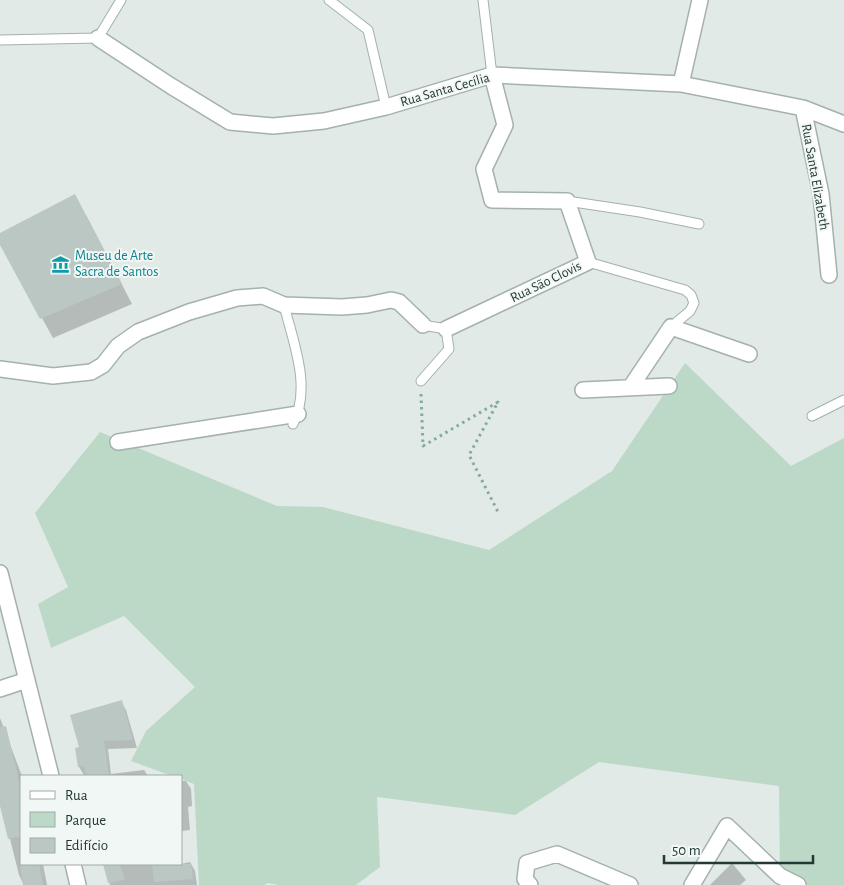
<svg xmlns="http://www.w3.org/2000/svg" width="844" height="885" font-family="'Alegreya Sans',sans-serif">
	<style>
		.green { fill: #bcd9c7 }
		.shadow { fill: #0003 }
		.building { fill: #bac7c3 }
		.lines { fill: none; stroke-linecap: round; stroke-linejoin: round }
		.service-casing { stroke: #a4b1ae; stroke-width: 11 }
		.minor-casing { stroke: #a4b1ae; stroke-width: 18 }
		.path { stroke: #85aaa3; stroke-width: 3; stroke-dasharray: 2.5 4; stroke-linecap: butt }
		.service { stroke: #fff; stroke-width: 9 }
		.minor { stroke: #fff; stroke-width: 15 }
		.labels { text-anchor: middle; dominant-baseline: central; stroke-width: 4; stroke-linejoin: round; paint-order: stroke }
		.street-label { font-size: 14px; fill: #233936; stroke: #f1f7f5 }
		.culture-label { font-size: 14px; fill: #0d838f; stroke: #f1f7f5; text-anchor: start }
	</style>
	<rect width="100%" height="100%" fill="#e1eae7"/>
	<!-- green -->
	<path class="green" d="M685 363 791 466 844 438V885H796L780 876 779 786 599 762 515 815 377 797 380 867 356 885H279L267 883 265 885H199L194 784 181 779V776H172L131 761 146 731 195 687 124 616 51 648 38 604 68 587 35 513 100 432 277 506 323 507 489 550 612 471Z"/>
	<!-- shadow -->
	<path class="shadow" d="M86 215 132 304 53 338 0 242V234Z
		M121 702 126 710 137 748 108 749 111 774 144 770 148 776 84 775 79 767 80 748Z
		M0 718 22 776 21 864H43L47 885H24L19 875 0 799Z
		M181 781H186L191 789 192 806 188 807 190 830 181 831Z
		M190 862 195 871 197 885H110L105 864H181Z
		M732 863 746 880 740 885H710Z"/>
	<!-- building -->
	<path class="building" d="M75 194 122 284 40 319 0 245V233Z
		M122 700 133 740 104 741 109 776H86L84 766 78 767 75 748 79 747 70 715Z
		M6 726 21 789V836L8 839 0 806V727Z
		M20 864H39L43 885H23Z
		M103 864H120L125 880 108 883Z
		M152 864H191L193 879 154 882Z"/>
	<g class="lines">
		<defs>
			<path id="service" d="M329 0 368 30 386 107
				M483 0 492 75
				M0 40 98 38 121 0
				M567 201 640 212 699 224
				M588 262 685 290 691 295 694 303 690 311 671 327
				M284 305C293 342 312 387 293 424
				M421 381 449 349 446 329 423 325
				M812 416 844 400"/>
			<path id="minor" d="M98 38 171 86 230 122 273 126 324 121 386 107 492 75 681 84 803 108 844 124
				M681 84 700 0
				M803 108 821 194 829 275
				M446 329 588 262 567 201 492 200 484 169 505 125 492 75
				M0 369 53 376 91 372 103 365 118 346 138 332 189 312 237 298 263 296 284 305 342 307 367 305 391 300 399 302 423 325
				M630 388 671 327 749 354
				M583 390 669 386
				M118 442 298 414
				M0 573 51 776
				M0 689 27 680
				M73 864 78 885
				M530 885 525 879 527 863 557 854 630 885
				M692 885 727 826 780 876 798 885"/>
		</defs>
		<!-- service casing -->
		<use href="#service" class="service-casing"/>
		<!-- minor casing -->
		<use href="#minor" class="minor-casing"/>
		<!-- path -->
		<path class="path" d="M421 394 423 446 498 402 469 455 498 512"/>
		<!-- service -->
		<use href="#service" class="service"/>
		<!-- minor -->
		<use href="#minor" class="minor"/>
	</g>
	<!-- icons -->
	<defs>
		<symbol id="museum-bare" viewBox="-9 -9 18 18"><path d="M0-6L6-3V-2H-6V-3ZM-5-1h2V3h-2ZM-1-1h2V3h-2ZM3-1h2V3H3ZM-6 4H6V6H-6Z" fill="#0f9aa8" stroke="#f1f7f5" stroke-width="2.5" paint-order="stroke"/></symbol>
	</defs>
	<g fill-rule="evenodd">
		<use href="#museum-bare" x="48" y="252" width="25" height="25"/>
	</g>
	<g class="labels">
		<!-- street labels -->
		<g class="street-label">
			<text transform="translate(445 90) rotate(-16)">Rua Santa Cecília</text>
			<text transform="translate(815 177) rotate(80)">Rua Santa Elizabeth</text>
			<text transform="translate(546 282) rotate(-26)">Rua São Clovis</text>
		</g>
		<!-- culture labels -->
		<g class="culture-label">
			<text x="75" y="256">Museu de Arte<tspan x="75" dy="16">Sacra de Santos</tspan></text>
		</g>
	</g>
	<!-- legend -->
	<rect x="20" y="775" width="162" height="90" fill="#f1f7f5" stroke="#9faba9"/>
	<rect x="30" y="791" width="25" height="8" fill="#ffffff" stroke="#9faba9"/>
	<text x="65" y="800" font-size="15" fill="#233936">Rua</text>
	<rect x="30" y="812" width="25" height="15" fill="#bcd9c7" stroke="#9faba9"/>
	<text x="65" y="825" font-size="15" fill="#233936">Parque</text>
	<rect x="30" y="838" width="25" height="15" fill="#bac7c3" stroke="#9faba9"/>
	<text x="65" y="850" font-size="15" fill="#233936">Edifício</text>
	<!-- scale -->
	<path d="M664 855v8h149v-8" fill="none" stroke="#233936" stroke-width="2.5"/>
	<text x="672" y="855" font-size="15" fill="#233936" stroke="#f1f7f5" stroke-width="4" paint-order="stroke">50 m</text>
</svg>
